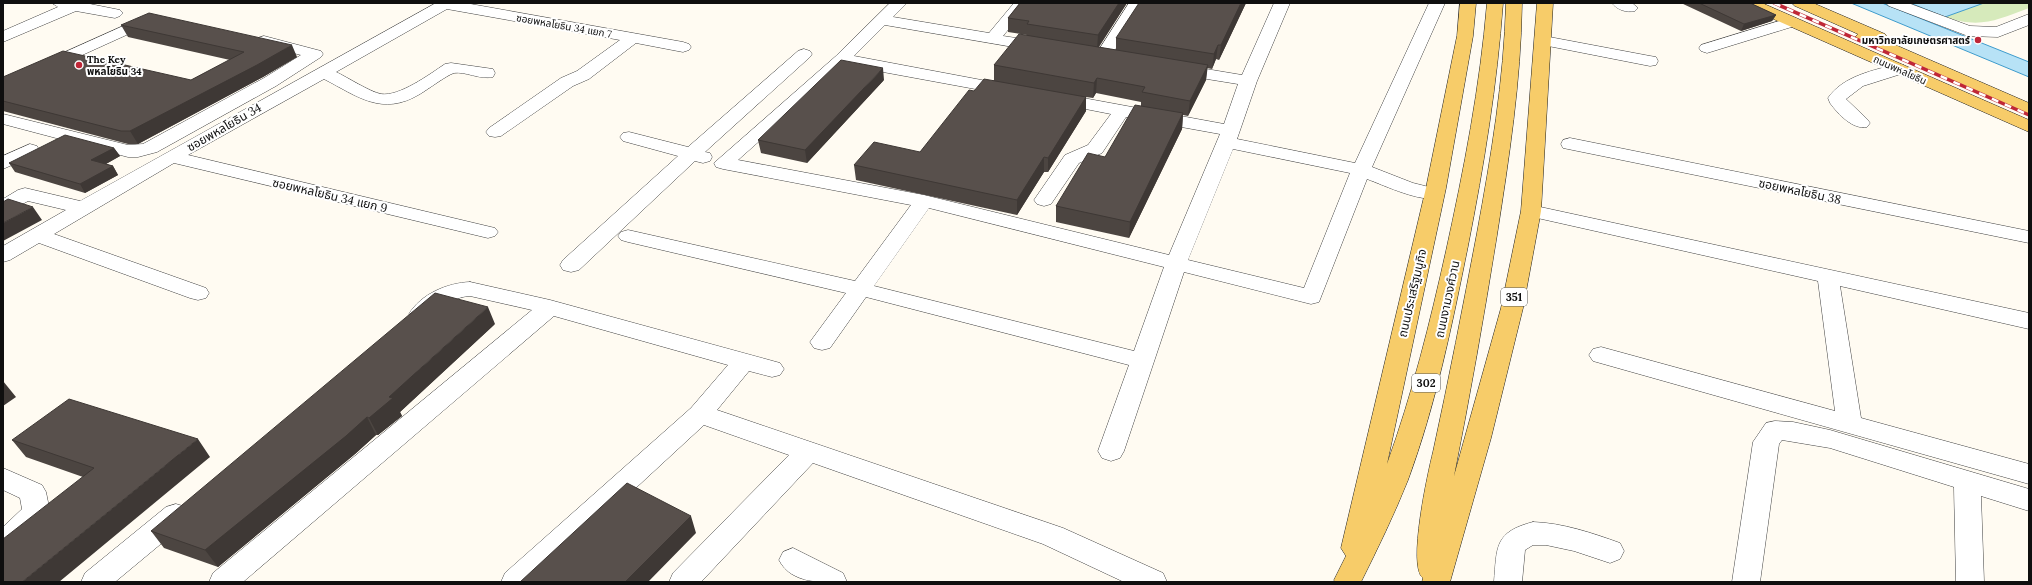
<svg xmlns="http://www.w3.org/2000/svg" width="2032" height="585" font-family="Lora,'Noto Sans Thai',serif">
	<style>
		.green { fill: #d6eabb }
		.water { fill: #b7e2f6; stroke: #3e9ccd }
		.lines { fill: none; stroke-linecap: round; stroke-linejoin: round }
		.minor-casing { stroke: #424242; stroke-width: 1 }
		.major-casing { stroke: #202020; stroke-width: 1 }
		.minor { fill: #fff; fill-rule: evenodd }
		.major { fill: #f7cc69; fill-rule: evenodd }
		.rail-casing { stroke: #bf2737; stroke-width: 3.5 }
		.rail { stroke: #fff; stroke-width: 2.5; stroke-dasharray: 7; stroke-linecap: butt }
		.wall { fill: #4c4541 }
		.shaded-wall { fill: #3e3835 }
		.building { fill: #58504c; stroke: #3e3835 }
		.poi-dot { fill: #bf2737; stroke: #fff; stroke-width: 1.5 }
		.labels { text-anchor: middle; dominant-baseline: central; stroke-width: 4; stroke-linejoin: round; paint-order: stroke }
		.far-street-label { font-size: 10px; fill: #0f0f0f; stroke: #fff }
		.far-poi-label { font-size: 10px; font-weight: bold; fill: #0f0f0f; stroke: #fff; text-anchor: end }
		.shield { fill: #fff; stroke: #575757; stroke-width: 1 }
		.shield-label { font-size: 11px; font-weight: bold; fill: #0f0f0f }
		.street-label { font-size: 12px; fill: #0f0f0f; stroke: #fff }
	</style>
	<rect width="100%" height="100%" fill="#fffbf2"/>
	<!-- green -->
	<path class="green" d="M1984 3H2029V8C1996 20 1981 29 1945 17Z"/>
	<!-- water -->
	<path class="water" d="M1851 3H1882L2029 62V77Z
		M1910 3H1984L1945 17Z"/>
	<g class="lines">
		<defs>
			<path id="minor" d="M52 3H85L120 10 123 13 120 16 115 18 76 11 3 42V31L58 7Z
				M436 3H465L683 42 689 44 691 47 689 50 683 52 636 43 589 79 573 86 501 136 495 137 489 136 486 132 489 128 561 78 577 71 620 40 447 9 336 72C347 77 370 92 381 94 399 97 430 74 445 64L451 63 493 69 495 73 493 77C480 80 465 71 454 73 447 75 427 90 420 94 382 117 357 96 324 79L188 155 495 228 498 232 495 236 488 238 174 163 54 234 206 288 209 293 206 298 198 300 190 298 39 243 10 260 3 262V246L66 210 28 201 10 211 3 213V199L18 190 25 188 80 201Z
				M890 3H907L893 17 989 33 1014 3H1030L1003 36 1042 42 1048 44 1050 47 1048 50 1042 52 885 25 854 56 1008 85 1014 86 1017 90 1014 94 1008 95 845 65 738 160 924 195 1169 255 1220 134 1126 117 1102 153 1079 163 1051 204 1044 206 1037 204 1034 200 1065 155 1088 145 1111 114 1050 102 1047 98 1050 94 1056 93 1224 124 1238 84 1176 74 1170 73 1168 69 1170 65 1176 64 1242 75 1274 3H1290L1257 81 1237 139 1355 163 1429 3H1445L1372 167 1413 183 1441 190 1444 194 1441 198C1421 203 1386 186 1367 179L1319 302 1311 304 1184 272 1124 451 1120 458 1111 461 1102 458 1098 451 1129 365 866 297 830 348 822 350 814 348 810 342 846 293 628 242 621 240 618 236 621 232 628 230 855 281 911 205 723 169 716 167 714 163 836 56ZM1233 149 1350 173 1304 288 1188 260ZM929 208 1164 267 1134 351 874 286Z
				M1129 3H1145L1109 59 1103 61 1097 59 1095 56Z
				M1612 3H1632L1638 8 1635 11C1627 13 1617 10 1612 3Z
				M1886 3H1908L1970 26 1996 27 2029 14V25L1998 37 1968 36 1889 6Z
				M150 14 155 16 158 19 155 22 3 91V80Z
				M1792 17 1798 19 1800 22 1798 25 1707 53 1701 51 1699 48 1701 45Z
				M264 36 321 51 323 54 321 57 276 86 157 152 138 157H128L3 124V114L128 145 143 144 264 78 301 55 258 44 256 41 258 38Z
				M1544 36 1650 56 1656 57 1658 61 1656 65 1650 66 1538 44 1536 41 1538 38Z
				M804 49 810 51 812 54 810 57 705 152 710 153 712 157 710 161 703 163 695 161 579 270 571 272 563 270 560 265 563 260 678 156 623 141 620 137 623 133 629 132 688 147 798 51Z
				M1898 64 1904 65 1906 69 1904 73 1863 86 1846 99 1867 119 1870 123 1867 127C1853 130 1838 114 1830 103L1828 98C1843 76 1874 70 1898 64Z
				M1570 138 2029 231V243L1563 148 1561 144 1563 140Z
				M30 144 37 146 39 150 37 154 3 169V156Z
				M1531 205 2029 313V329L1840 286 1861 418 2029 464V484L1593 361 1589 355 1593 349 1601 347 1835 411 1818 281 1524 215 1521 211 1524 207Z
				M470 282 550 300 780 363 784 369 780 375 772 377 749 371 717 410 1063 528 1163 573 1167 582H1124L1043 544 813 463 701 582H669L673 573 789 455 704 425 534 582H501L505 573 691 408 728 365 554 316 243 582H209L213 573 532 310 470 296C443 297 435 325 412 319L409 314C421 294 447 283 470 282Z
				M1775 421 1793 422 1830 430 2029 489V511L1981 496 1984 582H1956L1954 487 1830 448 1782 440 1779 444 1760 582H1732L1753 442 1766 423Z
				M3 468 42 485 46 492 50 512 46 520 30 538 13 550 3 553V527L22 509 20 498 3 490Z
				M176 504 186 507 190 515 186 523 115 582H81L85 573 166 507Z
				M1533 522C1563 523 1592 533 1620 543L1624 551 1620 559 1610 563 1574 551 1546 545H1533L1525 550 1522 582H1494C1497 547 1494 532 1533 522Z
				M793 548 843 573 847 582C823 582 792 585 779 560L783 552Z"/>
			<path id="major" d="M1460 3H1476L1473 36 1446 188 1387 464C1412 395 1430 323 1446 251 1464 169 1480 87 1487 3H1503C1497 85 1484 165 1468 246 1452 325 1436 404 1408 480 1394 515 1378 548 1361 582H1335L1334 580 1346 556 1341 548 1426 188 1457 36Z
				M1506 3H1522C1521 81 1509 158 1497 235 1484 316 1470 396 1454 476L1501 308 1521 211 1537 3H1553L1541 211 1523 308 1491 438 1450 582H1422L1423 578C1407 567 1428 472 1433 452 1449 379 1463 306 1477 233 1491 157 1504 80 1506 3Z
				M1741 3H1762L2029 120V132L1744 6Z
				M1792 3H1813L1885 34 1887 37 1884 40 2029 103V114L1857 40 1855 37 1858 34 1795 6Z"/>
		</defs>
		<!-- minor casing -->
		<use href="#minor" class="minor-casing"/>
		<!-- major casing -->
		<use href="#major" class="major-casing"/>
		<!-- minor -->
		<use href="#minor" class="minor"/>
		<!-- major -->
		<use href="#major" class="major"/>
		<defs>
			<path id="rail" d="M1774 3 2029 115"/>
		</defs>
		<!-- rail casing -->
		<use href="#rail" class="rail-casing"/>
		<!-- rail -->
		<use href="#rail" class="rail"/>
	</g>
	<!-- wall -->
	<path class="wall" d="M1020 3H1127L1099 47 1116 50V38L1246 3 1219 60 1216 59 1212 69 1207 68 1206 80 1188 116 1183 115 1182 129 1129 238 1056 222V206L1105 157 1141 106V102L1096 93 1093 98 1086 97V111L1048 172H1044L1017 215 856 180 854 165 920 152 974 91 994 80V65L1027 35 1008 32V18Z
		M1681 3H1750L1776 15 1772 21 1741 31Z
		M121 25 297 57 263 77 138 144H128L3 111V77L191 80 230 60 128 37Z
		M884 80 807 163 761 153 758 140Z
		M114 148 120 156 106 164 113 166 118 175 85 193 15 172 9 163Z
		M495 324 400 412 402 416 378 435H376L355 454 218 567 164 548 151 531Z
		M12 440 210 457 83 477 26 457Z"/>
	<!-- shaded-wall -->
	<path class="shaded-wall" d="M1119 3H1127L1097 49 1098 35Z
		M1241 3H1246L1219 60 1221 45Z
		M1776 15 1772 21 1741 31 1744 24Z
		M292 45 297 57 263 77 138 144 130 131Z
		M1218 45 1216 59 1212 69 1214 54Z
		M1208 65 1206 80 1188 116 1190 101Z
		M883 68 884 80 807 163 805 150Z
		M1097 78 1096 93 1093 98 1094 83Z
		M1086 97V111L1048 172V158Z
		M1183 113 1182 129 1129 238 1130 222Z
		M114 148 120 156 97 169 91 160Z
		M1044 157V172L1017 215V200Z
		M113 166 118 175 85 193 80 184Z
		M33 207 42 220 3 241V223Z
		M488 307 495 324 400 412 402 416 378 435 369 418 389 397Z
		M3 381 16 397 3 406Z
		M367 417 376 435 355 454 218 567 205 550Z
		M198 439 210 457 59 582H22Z
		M691 516 696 533 648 582H625Z"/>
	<!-- building -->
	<path class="building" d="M1020 3H1119L1098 35 1027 24 1029 21 1008 18Z
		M1139 3H1241L1221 45H1218L1214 54 1116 38Z
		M1699 3H1750L1776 15 1744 24Z
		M149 13 292 45 257 65 130 131H121L3 101V77L63 51 191 80 244 52 121 25Z
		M1019 34 1208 65 1190 101 1142 92 1145 87 1097 78 1094 83 994 65Z
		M841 60 883 68 805 150 758 140Z
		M984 79 1086 97 1048 158 1044 157 1017 200 854 165 874 142 920 152 969 90 974 91Z
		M1135 105 1183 113 1130 222 1056 206 1088 153 1105 157Z
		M65 135 114 148 91 160 113 166 80 184 9 163Z
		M8 199 33 207 3 223V202Z
		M435 293 488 307 389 397 393 398 369 418 367 417 346 436 205 550 151 531Z
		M69 399 198 439 22 582H3V539L94 468 12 440Z
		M627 483 691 516 625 582H520Z"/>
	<!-- markers -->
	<g class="poi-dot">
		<circle cx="1978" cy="40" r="4"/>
		<circle cx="79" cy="65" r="4"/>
	</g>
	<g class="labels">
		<!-- far-street labels -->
		<g class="far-street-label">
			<text transform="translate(564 26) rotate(10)">ซอยพหลโยธิน 34 แยก 7</text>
			<text transform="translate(1900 70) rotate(24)">ถนนพหลโยธิน</text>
		</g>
		<!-- far-poi labels -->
		<g class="far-poi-label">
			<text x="1970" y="40">มหาวิทยาลัยเกษตรศาสตร์</text>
			<text x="87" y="59" text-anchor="start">The Key<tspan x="87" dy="12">พหลโยธิน 34</tspan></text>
		</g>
		<!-- shield labels -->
		<g class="shield">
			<rect x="1501" y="288" width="26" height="18" rx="3"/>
			<rect x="1412" y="374" width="28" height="18" rx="3"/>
		</g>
		<g class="shield-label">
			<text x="1514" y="297">351</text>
			<text x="1426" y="383">302</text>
		</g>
		<!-- street labels -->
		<g class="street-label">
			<text transform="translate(224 127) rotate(-30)">ซอยพหลโยธิน 34</text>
			<text transform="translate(1800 191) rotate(12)">ซอยพหลโยธิน 38</text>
			<text transform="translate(330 195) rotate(13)">ซอยพหลโยธิน 34 แยก 9</text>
			<text transform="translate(1412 293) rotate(-77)">ถนนประเสริฐมนูกิจ</text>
			<text transform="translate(1447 299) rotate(-78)">ถนนงามวงศ์วาน</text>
		</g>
	</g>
	<!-- border -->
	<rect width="2032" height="585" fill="none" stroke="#0f0f0f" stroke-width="8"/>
</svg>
